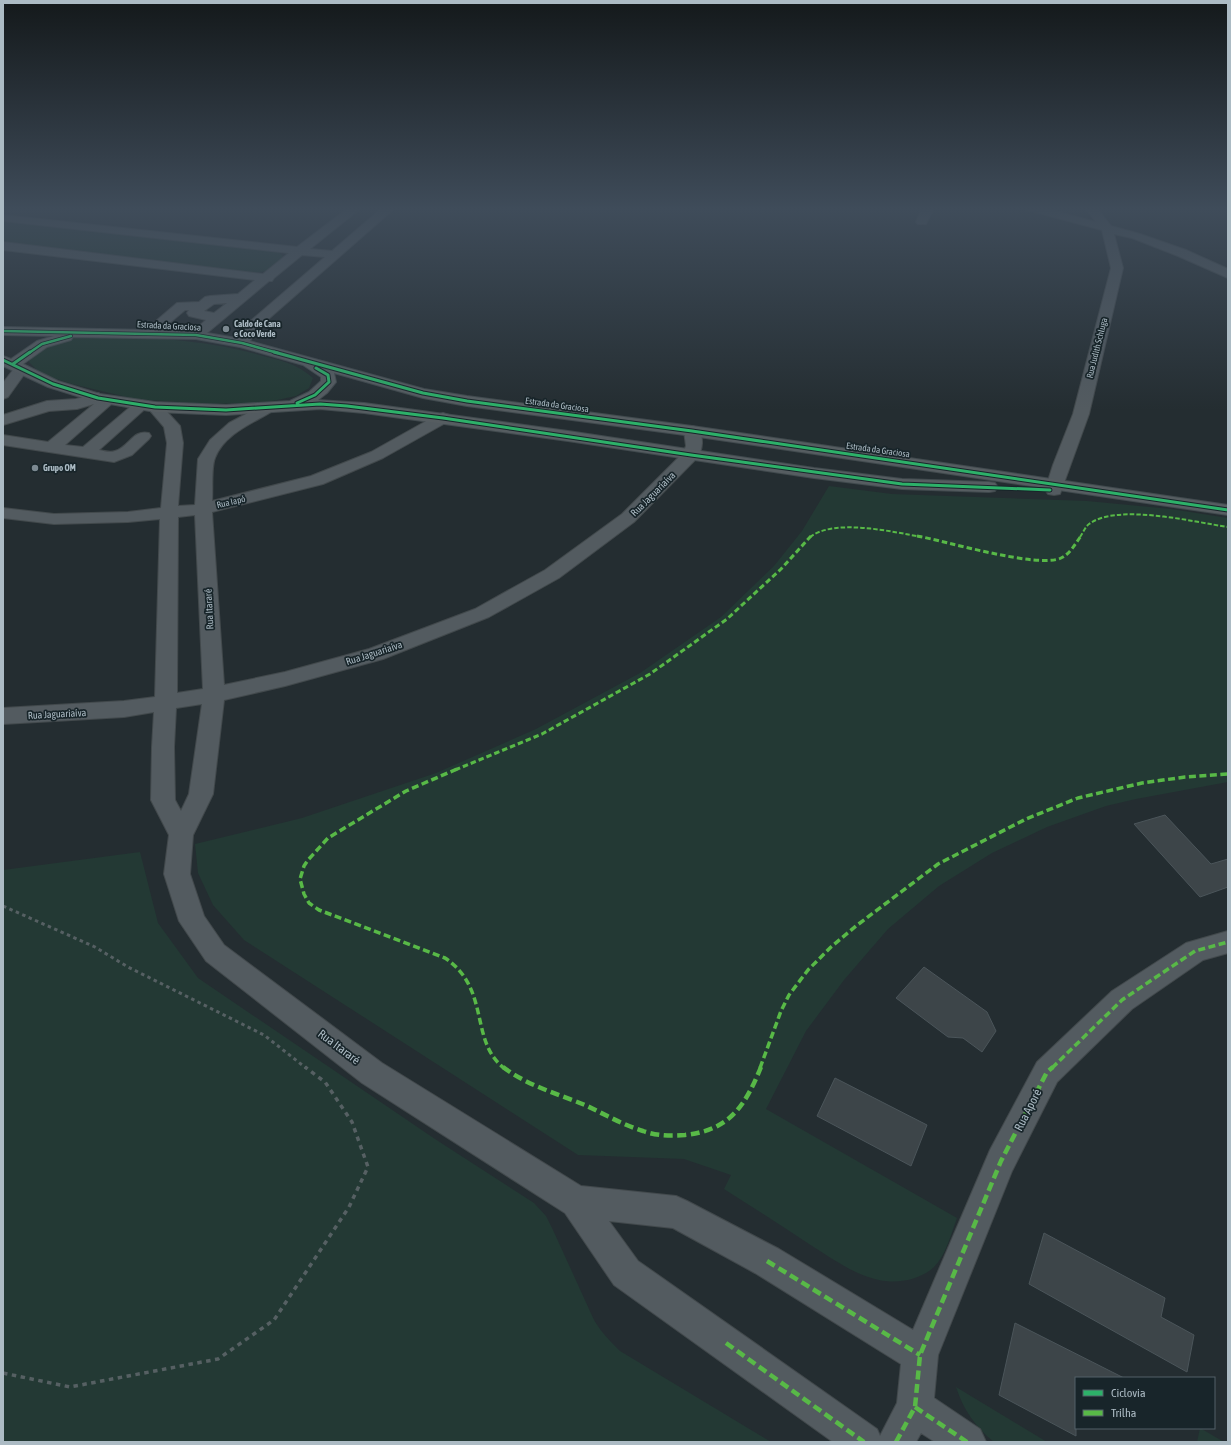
<svg xmlns="http://www.w3.org/2000/svg" width="1231" height="1445" font-family="'Asap Condensed',sans-serif">
	<style>
		.green { fill: #233934 }
		.building { fill: #3d4549; stroke: #4b555a }
		.lines { fill: none; stroke-linecap: round; stroke-linejoin: round }
		.minor-casing { stroke: #42494c; stroke-width: 2 }
		.major-casing { stroke: #414a4e; stroke-width: 2 }
		.path-far1 { stroke: #566063; stroke-width: 3; stroke-dasharray: 3.5 3.5; stroke-linecap: butt }
		.path { stroke: #566063; stroke-width: 3.5; stroke-dasharray: 4.5 4.5; stroke-linecap: butt }
		.minor { fill: #535b60; fill-rule: evenodd }
		.major { fill: #565d61; fill-rule: evenodd }
		.quiet-far3 { stroke: #58b947; stroke-width: 2; stroke-dasharray: 4.5 2; stroke-linecap: butt }
		.quiet-far2 { stroke: #58b947; stroke-width: 3; stroke-dasharray: 5.5 3; stroke-linecap: butt }
		.quiet-far1 { stroke: #58b947; stroke-width: 3.5; stroke-dasharray: 7 3.5; stroke-linecap: butt }
		.quiet { stroke: #58b947; stroke-width: 4.5; stroke-dasharray: 9 4.5; stroke-linecap: butt }
		.cycleway-far1-casing { stroke: #18252a; stroke-width: 4 }
		.cycleway-casing { stroke: #18252a; stroke-width: 5 }
		.cycleway-far1 { stroke: #2db169; stroke-width: 2.5 }
		.cycleway { stroke: #2db169; stroke-width: 3 }
		.poi-dot { fill: #7c8991; stroke: #18252a; stroke-width: 1.5 }
		.labels { text-anchor: middle; dominant-baseline: central; stroke-width: 3.5; stroke-linejoin: round; paint-order: stroke }
		.far-poi-label { font-size: 9px; font-weight: bold; fill: #acbbc4; stroke: #18252a; text-anchor: start }
		.far-street-label { font-size: 9px; fill: #acbbc4; stroke: #18252a }
		.street-label { font-size: 10px; fill: #acbbc4; stroke: #18252a }
		.near-street-label { font-size: 12px; fill: #acbbc4; stroke: #18252a }
	</style>
	<rect width="100%" height="100%" fill="#242d31"/>
	<!-- green -->
	<path class="green" d="M3 221 277 252 280 253 285 259 269 271 250 273 3 243Z
		M85 337C146 337 205 339 263 356 283 361 297 364 313 378L309 388 296 396 263 403 206 404 135 399 72 384 41 374 29 362C30 360 30 355 32 353 40 342 72 338 85 337Z
		M829 486 892 494 1087 501 1171 509 1228 518V782L1136 799 1106 806 1047 827 992 853 939 886 888 929 844 980 806 1031 766 1109 957 1218C951 1234 946 1255 934 1267 920 1280 897 1284 879 1280 854 1275 830 1257 809 1244 781 1225 752 1207 724 1189L731 1175 684 1159 578 1155 244 940 213 905 198 873 195 844 302 818 436 773 536 729 640 673 721 617 774 566 802 531Z
		M140 852 158 923 198 978 435 1139 534 1203 546 1216 553 1230 594 1320C601 1332 610 1341 620 1351L771 1442H3V870Z
		M956 1387 1047 1442H994C976 1428 963 1409 956 1387Z
		M1200 1428 1224 1442H1197Z"/>
	<!-- building -->
	<path class="building" d="M1165 815 1211 864 1228 859V887L1200 897 1134 824Z
		M924 967 987 1012 996 1031 982 1052 963 1038 948 1037 896 998Z
		M835 1078 927 1125 911 1166 817 1116Z
		M1044 1233 1165 1298 1161 1317 1194 1335 1187 1372 1029 1284Z
		M1015 1323 1124 1378H1076V1436L999 1395Z"/>
	<g class="lines">
		<defs>
			<path id="minor" d="M348 208H361L310 249 332 251 382 208H395L257 329 247 346 242 347 237 346 235 343 247 324 325 257 302 255 274 278 272 281H269L201 338 196 339 191 338 189 335 206 320 189 316 187 313 189 310H185L154 336 149 337 144 336 142 333 177 303 199 302 205 297 210 296 238 294 255 280 3 250V242L263 274 289 253 3 221V215L297 247ZM227 303 214 313 204 311 214 304Z
				M922 208H934L926 224H918L916 222Z
				M1025 208H1044L1096 222 1085 208H1097L1111 226 1140 234 1186 250 1228 269V278L1178 256 1132 238 1114 234 1123 268 1089 414 1060 494 1054 495 1048 494 1045 490 1053 465 1073 414 1111 268 1102 230 1027 210Z
				M21 365 26 366 28 369 8 397 3 399V383L16 366Z
				M98 393 104 396 113 397 116 400 65 445 83 447 136 402 141 400 146 402 149 405 146 408 99 450C104 451 110 453 115 451 129 447 133 429 149 433L151 436 149 439 132 455 114 462 3 445V435L48 442 94 404 77 409 49 411 3 425V415L47 401 76 399Z
				M155 402 160 404 180 426 183 443 178 506 195 505 198 459 210 440 229 423 263 405 268 403 273 405 276 408 273 411C253 423 224 434 215 458 211 467 213 491 212 501L311 476 371 452 437 415 443 413 449 415 451 418 449 421 383 458 323 484 212 512 224 685 285 672 369 649 475 609 545 570 622 514 683 453 686 446 684 431 686 428 692 426 698 428C704 437 703 450 697 458L634 522 559 578 489 617 383 659 285 686 224 700 213 794 193 835 190 874 204 916 224 945 382 1063 581 1186 676 1196 687 1201 779 1249 913 1330 990 1150 1037 1062 1112 991 1186 943 1228 931V953L1203 960 1132 1009 1057 1082 1012 1171 938 1355 934 1398 980 1429 986 1442H935L921 1433 916 1442H833L614 1285 565 1213 362 1083 206 961 179 921 164 874 169 835 151 800 152 747 154 712 124 717 3 724V708L124 701 155 697 160 519 128 522 54 524 3 518V508L54 514 128 512 161 508 167 443 164 427 147 407 150 404ZM195 515 203 689 177 693 178 517ZM202 704 189 794 181 811 175 800 174 747 176 708ZM609 1221 673 1228 755 1273 901 1364 897 1403 880 1436 877 1429 638 1261Z"/>
			<path id="major" d="M3 327 196 331 242 339 424 389 467 396 692 426 1228 505V515L692 436 467 406 423 398 334 373 336 382 327 393 318 400 364 403 568 431 814 468 902 479 989 482 995 483 998 487 995 491 989 492 902 489 814 478 568 441 364 413 320 409 226 415 155 412 93 401 48 387 3 366V356L11 359 37 341 54 336 3 335ZM73 337 196 339 240 347 303 365 321 377V381L309 392 290 401 226 405 155 402 100 394 58 381 23 364 47 347 71 340Z"/>
		</defs>
		<!-- minor casing -->
		<use href="#minor" class="minor-casing"/>
		<!-- major casing -->
		<use href="#major" class="major-casing"/>
		<!-- path-far1 -->
		<path class="path-far1" d="M3 906 95 947 128 967 264 1035 306 1068"/>
		<!-- path -->
		<path class="path" d="M3 1373 70 1387 218 1359 274 1320 349 1207 368 1167 352 1122 325 1082 305 1067"/>
		<!-- minor -->
		<use href="#minor" class="minor"/>
		<!-- major -->
		<use href="#major" class="major"/>
		<!-- quiet-far3 -->
		<path class="quiet-far3" d="M810 537C835 518 893 532 922 537
			M1080 537C1083 533 1085 527 1089 524 1117 503 1194 522 1228 527"/>
		<!-- quiet-far2 -->
		<path class="quiet-far2" d="M917 536C946 541 1038 569 1061 558 1070 554 1075 544 1081 536
			M455 770 542 734 650 674 727 619 781 569 811 536"/>
		<!-- quiet-far1 -->
		<path class="quiet-far1" d="M457 769 406 791 328 838 308 860 304 866 300 879 304 894 309 903 319 910 445 958C491 989 469 1041 504 1068
			M760 1068 781 1011 789 995 808 970 831 947 856 926 938 864 1026 819 1078 798 1142 783 1185 777 1228 774
			M1052 1068 1122 1000 1195 951 1228 942"/>
		<!-- quiet -->
		<path class="quiet" d="M503 1067C526 1085 558 1094 585 1105 604 1114 623 1125 643 1131 657 1136 671 1136 685 1135 730 1130 745 1106 761 1067
			M767 1261 920 1355
			M726 1343 864 1442
			M915 1407 967 1442
			M896 1442 915 1407 920 1355 1001 1161 1047 1072 1053 1067"/>
		<defs>
			<path id="cycleway-far1" d="M3 331 196 335 242 343 278 353
				M29 353 42 344 71 336"/>
			<path id="cycleway" d="M274 352 423 393 467 401 692 431 1228 510
				M3 360 53 384 98 398 155 407 226 410 320 404 347 406 443 418 691 455 902 484 1050 490
				M13 364 30 352
				M297 403 315 395 329 382 328 375 316 368"/>
		</defs>
		<!-- cycleway-far1 casing -->
		<use href="#cycleway-far1" class="cycleway-far1-casing"/>
		<!-- cycleway casing -->
		<use href="#cycleway" class="cycleway-casing"/>
		<!-- cycleway-far1 -->
		<use href="#cycleway-far1" class="cycleway-far1"/>
		<!-- cycleway -->
		<use href="#cycleway" class="cycleway"/>
	</g>
	<!-- sky -->
	<linearGradient id="sky" x2="0" y2="1"><stop stop-color="#14191b"/><stop offset="0.51" stop-color="#3f4c5a"/><stop offset="1" stop-color="#3f4c5a" stop-opacity="0"/></linearGradient>
	<rect width="1231" height="410" fill="url(#sky)"/>
	<!-- markers -->
	<g class="poi-dot">
		<circle cx="226" cy="329" r="4"/>
		<circle cx="35" cy="468" r="4"/>
	</g>
	<g class="labels">
		<!-- far-poi labels -->
		<g class="far-poi-label">
			<text x="234" y="324">Caldo de Cana<tspan x="234" dy="10">e Coco Verde</tspan></text>
			<text x="43" y="468">Grupo OM</text>
		</g>
		<!-- far-street labels -->
		<g class="far-street-label">
			<text transform="translate(169 326) rotate(3)">Estrada da Graciosa</text>
			<text transform="translate(1097 348) rotate(-76)">Rua Judith Schluga</text>
			<text transform="translate(557 405) rotate(8)">Estrada da Graciosa</text>
			<text transform="translate(878 450) rotate(8)">Estrada da Graciosa</text>
			<text transform="translate(231 502) rotate(-13)">Rua Iapó</text>
		</g>
		<!-- street labels -->
		<g class="street-label">
			<text transform="translate(653 494) rotate(-45)">Rua Jaguariaíva</text>
			<text transform="translate(209 609) rotate(-93)">Rua Itararé</text>
			<text transform="translate(374 653) rotate(-18)">Rua Jaguariaíva</text>
			<text transform="translate(57 714) rotate(-3)">Rua Jaguariaíva</text>
		</g>
		<!-- near-street labels -->
		<g class="near-street-label">
			<text transform="translate(339 1047) rotate(37)">Rua Itararé</text>
			<text transform="translate(1028 1110) rotate(-63)">Rua Aporé</text>
		</g>
	</g>
	<!-- border -->
	<rect width="1231" height="1445" fill="none" stroke="#acbbc4" stroke-width="8"/>
	<!-- legend -->
	<rect x="1075" y="1377" width="140" height="52" fill="#18252a" stroke="#536168"/>
	<rect x="1083" y="1390" width="20" height="6" fill="#2db169" stroke="#536168"/>
	<text x="1111" y="1397" font-size="12" fill="#acbbc4">Ciclovia</text>
	<rect x="1083" y="1410" width="20" height="6" fill="#58b947" stroke="#536168"/>
	<text x="1111" y="1417" font-size="12" fill="#acbbc4">Trilha</text>
</svg>
